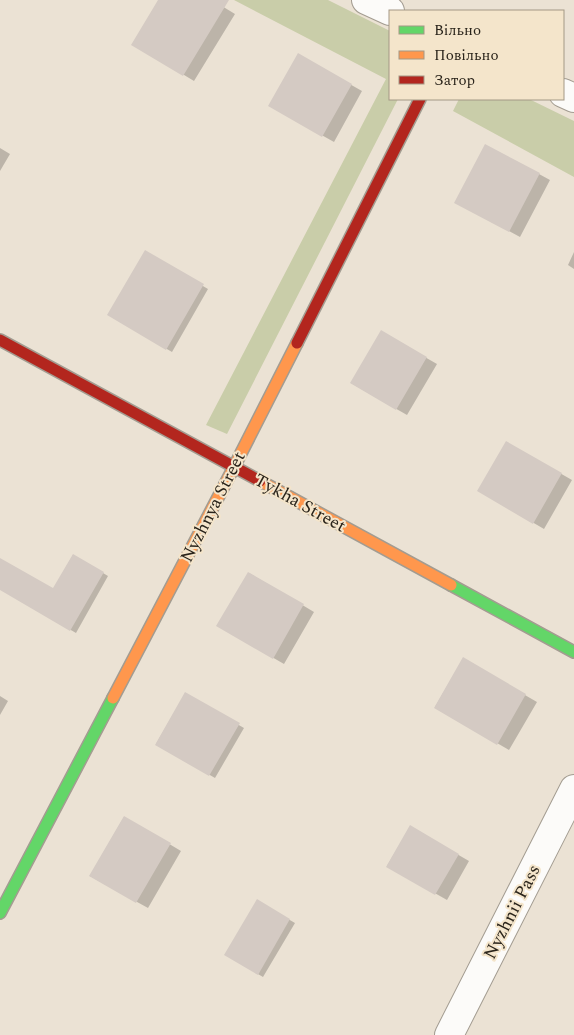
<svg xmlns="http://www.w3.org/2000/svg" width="574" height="1035" font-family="Spectral,serif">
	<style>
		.green { fill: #c9cda9 }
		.shadow { fill: #0003 }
		.building { fill: #d4cac3 }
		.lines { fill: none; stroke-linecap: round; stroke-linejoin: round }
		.street-casing { stroke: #a39c91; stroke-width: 30 }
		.fast-casing { stroke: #a39c91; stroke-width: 14 }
		.slow-casing { stroke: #a39c91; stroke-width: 14 }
		.jam-casing { stroke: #a39c91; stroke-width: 14 }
		.street { stroke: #fcfbf9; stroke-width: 28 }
		.fast { stroke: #63d668; stroke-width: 11 }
		.slow { stroke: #ff974d; stroke-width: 11 }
		.jam { stroke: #b3261e; stroke-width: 11 }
		.labels { text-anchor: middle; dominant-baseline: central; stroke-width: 4; stroke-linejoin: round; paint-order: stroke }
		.street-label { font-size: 18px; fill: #2a241b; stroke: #f4e5cb }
	</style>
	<rect width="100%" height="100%" fill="#ebe2d4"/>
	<!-- green -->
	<path class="green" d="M234 0H328L390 31V99H398L227 434 206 425 386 79Z
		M459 99H529L574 121V177L453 111Z"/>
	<!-- shadow -->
	<path class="shadow" d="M160 0H212L235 14 194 81 133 44Z
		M298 55 362 91 334 142 270 106Z
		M0 148 10 154 0 171Z
		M539 174 550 180 520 237 466 208Z
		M145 252 208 289 172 352 109 315Z
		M574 252V269L568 265Z
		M381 332 437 364 407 415 351 383Z
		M507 443 572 480 544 529 479 491Z
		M73 555 108 576 76 633 0 589V560L53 590Z
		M249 573 314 612 284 664 218 626Z
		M463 659 537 702 509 750 435 707Z
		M185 694 244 728 215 778 156 744Z
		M0 696 8 701 0 715Z
		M124 817 181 851 148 908 90 876Z
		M410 827 469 861 447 900 387 866Z
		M257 901 295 923 263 977 226 955Z"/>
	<!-- building -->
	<path class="building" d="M158 0H229L183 76 131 45Z
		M298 53 352 84 322 137 268 106Z
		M485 144 540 173 509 232 454 203Z
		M145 250 204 284 166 350 107 315Z
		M381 330 427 357 396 410 350 383Z
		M506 441 562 473 533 524 477 491Z
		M73 554 104 572 70 631 0 590V558L53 588Z
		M248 572 304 604 273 659 216 626Z
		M463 657 526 694 497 745 434 708Z
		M185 692 240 723 209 776 155 745Z
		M124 816 171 843 136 903 89 876Z
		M410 825 459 854 435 895 386 867Z
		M257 899 290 919 258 975 224 955Z"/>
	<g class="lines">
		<defs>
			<path id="street" d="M366 0 390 11
				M563 93 574 98
				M449 1035 574 789"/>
			<path id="fast" d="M451 585 574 652
				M0 913 113 698"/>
			<path id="slow" d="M260 481 451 585
				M113 698 234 467 297 343"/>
			<path id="jam" d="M0 340 260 481
				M297 343 420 99"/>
		</defs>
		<!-- street casing -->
		<use href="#street" class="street-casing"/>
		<!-- fast casing -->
		<use href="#fast" class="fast-casing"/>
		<!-- slow casing -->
		<use href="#slow" class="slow-casing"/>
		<!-- jam casing -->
		<use href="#jam" class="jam-casing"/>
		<!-- street -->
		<use href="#street" class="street"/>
		<!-- fast -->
		<use href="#fast" class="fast"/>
		<!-- slow -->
		<use href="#slow" class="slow"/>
		<!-- jam -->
		<use href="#jam" class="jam"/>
	</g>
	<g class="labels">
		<!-- street labels -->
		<g class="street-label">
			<text transform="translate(300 503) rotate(29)">Tykha Street</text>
			<text transform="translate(213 507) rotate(-63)">Nyzhnya Street</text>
			<text transform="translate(512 912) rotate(-63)">Nyzhnii Pass</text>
		</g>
	</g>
	<!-- legend -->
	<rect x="389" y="10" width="175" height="90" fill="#f4e5cb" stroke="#a39885"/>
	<rect x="399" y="26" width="25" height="8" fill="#63d668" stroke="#a39885"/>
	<text x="434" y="35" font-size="15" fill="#2a241b">Вільно</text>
	<rect x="399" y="51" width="25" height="8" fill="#ff974d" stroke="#a39885"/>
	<text x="434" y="60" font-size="15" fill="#2a241b">Повільно</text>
	<rect x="399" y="76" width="25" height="8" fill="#b3261e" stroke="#a39885"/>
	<text x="434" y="85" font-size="15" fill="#2a241b">Затор</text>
</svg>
